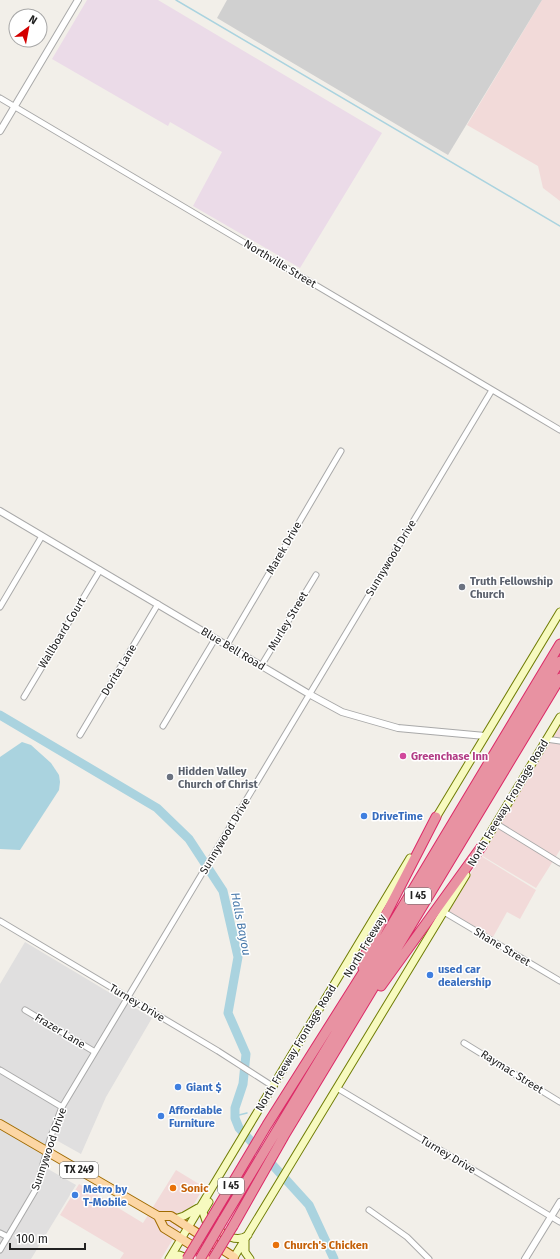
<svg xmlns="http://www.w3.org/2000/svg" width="560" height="1259" font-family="'Fira Sans',sans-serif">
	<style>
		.residential { fill: #e0dfdf }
		.commercial { fill: #f2dad9 }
		.industrial { fill: #ebdbe8 }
		.religious { fill: #d0d0d0 }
		.water { fill: #aad3df }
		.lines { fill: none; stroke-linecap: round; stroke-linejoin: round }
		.stream { stroke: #aad3df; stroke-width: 1.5 }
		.river { stroke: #aad3df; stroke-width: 9 }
		.minor-casing { stroke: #a9a9a9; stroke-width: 7 }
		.tertiary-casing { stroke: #a9a9a9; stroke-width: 8 }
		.secondary-casing { stroke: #707d05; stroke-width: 9 }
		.primary-casing { stroke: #a06b00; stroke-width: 10 }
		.motorway-casing { stroke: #dc2a67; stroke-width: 11 }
		.minor { stroke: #fff; stroke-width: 5 }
		.tertiary { stroke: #fff; stroke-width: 6 }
		.secondary { stroke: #f7fabf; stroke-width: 7 }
		.primary { stroke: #fcd6a4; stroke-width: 8 }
		.motorway { stroke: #e892a2; stroke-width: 9 }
		.motorway-bridge-casing { stroke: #dc2a67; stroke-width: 11; stroke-linecap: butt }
		.motorway-bridge { stroke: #e892a2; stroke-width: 9 }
		.worship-dot { fill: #6b7280; stroke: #fff; stroke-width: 1.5 }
		.hotel-dot { fill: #d1479c; stroke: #fff; stroke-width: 1.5 }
		.shop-dot { fill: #3f7fe0; stroke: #fff; stroke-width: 1.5 }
		.food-dot { fill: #e8710a; stroke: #fff; stroke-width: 1.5 }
		.labels { text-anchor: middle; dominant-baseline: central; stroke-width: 3; stroke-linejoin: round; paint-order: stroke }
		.shield { fill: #fff; stroke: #646464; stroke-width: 1 }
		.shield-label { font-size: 10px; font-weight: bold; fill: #222 }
		.street-label { font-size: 11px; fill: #222; stroke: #fff }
		.worship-label { font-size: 11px; font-weight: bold; fill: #5b616d; stroke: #fff; text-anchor: start }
		.hotel-label { font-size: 11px; font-weight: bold; fill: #b23c85; stroke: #fff; text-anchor: start }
		.shop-label { font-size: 11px; font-weight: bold; fill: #366cbe; stroke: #fff; text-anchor: start }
		.food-label { font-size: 11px; font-weight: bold; fill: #c56008; stroke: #fff; text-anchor: start }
		.water-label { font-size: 12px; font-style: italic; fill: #4a7aab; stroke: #fff }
	</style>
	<rect width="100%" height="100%" fill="#f2efe9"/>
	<!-- residential -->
	<path class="residential" d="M25 942 152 1018 106 1097 81 1154 56 1140 48 1169 76 1185 31 1259H0V984Z"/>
	<!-- commercial -->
	<path class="commercial" d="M542 0H560V201L543 188 538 166 467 125Z
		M560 724V850L536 888 481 855Z
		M481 856 536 890 520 919 507 912 493 937 448 911Z
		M176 1170 204 1187 161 1259H120L124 1253 60 1215 79 1184 143 1223Z"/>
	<!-- industrial -->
	<path class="industrial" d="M87 0H158L382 133 300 268 193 206 222 152 170 122 168 126 52 59Z"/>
	<!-- religious -->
	<path class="religious" d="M227 0H542L448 155 217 18Z"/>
	<!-- water -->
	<path class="water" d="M22 742 31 745 51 763 59 775 60 782 59 790 20 850 0 849V757Z"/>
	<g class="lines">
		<!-- stream -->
		<path class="stream" d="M176 0 560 226
			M235 1116 247 1113"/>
		<!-- river -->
		<path class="river" d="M0 715 157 808 189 839 223 891 238 957 228 1013 246 1054 243 1084 235 1108V1118L239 1128 309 1205 334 1259"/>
		<defs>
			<path id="minor" d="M0 98 560 430
				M0 607 42 536
				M227 645 341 451
				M261 666 316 575
				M24 697 100 570
				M163 726 215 639
				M80 735 158 604
				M546 739 560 741
				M495 823 560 863
				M444 912 560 981
				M0 921 218 1051 274 1087
				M25 1010 95 1052
				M464 1043 560 1102
				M0 1070 62 1107
				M337 1088 560 1222
				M369 1210 407 1237 429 1259
				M0 1233 8 1237
				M0 1250 36 1189 51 1136 62 1107 492 390"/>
			<path id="tertiary" d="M0 131 78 0
				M0 511 309 694 342 712 398 728 485 736
				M525 1259 560 1202"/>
			<path id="secondary" d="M434 821 560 612
				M480 850 560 717
				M209 1202 203 1212 206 1221C218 1229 234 1246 248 1235
				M175 1219 184 1216 198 1208
				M245 1241V1252L250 1259
				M169 1259 410 858
				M169 1259 179 1255 189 1259
				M233 1259 466 875"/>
			<path id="primary" d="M0 1124 158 1216H171L234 1257
				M158 1216 164 1228 214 1259"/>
			<path id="motorway" d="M363 968 366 953 436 817
				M381 986 482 846
				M214 1214 267 1125 361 976 560 644
				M223 1220 560 661
				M233 1226 284 1136 560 678"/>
		</defs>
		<!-- minor casing -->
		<use href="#minor" class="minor-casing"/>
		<!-- tertiary casing -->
		<use href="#tertiary" class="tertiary-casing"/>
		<!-- secondary casing -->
		<use href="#secondary" class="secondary-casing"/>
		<!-- primary casing -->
		<use href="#primary" class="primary-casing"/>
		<!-- motorway casing -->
		<use href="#motorway" class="motorway-casing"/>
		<!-- minor -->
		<use href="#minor" class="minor"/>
		<!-- tertiary -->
		<use href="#tertiary" class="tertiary"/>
		<!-- secondary -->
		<use href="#secondary" class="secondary"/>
		<!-- primary -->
		<use href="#primary" class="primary"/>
		<!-- motorway -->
		<use href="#motorway" class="motorway"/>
		<defs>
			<path id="motorway-bridge" d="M187 1259 214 1214
				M200 1259 223 1220
				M213 1259 233 1226"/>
		</defs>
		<!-- motorway-bridge casing -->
		<use href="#motorway-bridge" class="motorway-bridge-casing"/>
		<!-- motorway-bridge -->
		<use href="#motorway-bridge" class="motorway-bridge"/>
	</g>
	<!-- markers -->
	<g class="worship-dot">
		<circle cx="462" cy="587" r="4"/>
		<circle cx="170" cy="777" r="4"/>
	</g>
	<circle class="hotel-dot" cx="403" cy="756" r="4"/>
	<g class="shop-dot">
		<circle cx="364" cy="816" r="4"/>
		<circle cx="430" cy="975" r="4"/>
		<circle cx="178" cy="1087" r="4"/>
		<circle cx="161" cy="1116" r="4"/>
		<circle cx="75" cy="1195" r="4"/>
	</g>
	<g class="food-dot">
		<circle cx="173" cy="1188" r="4"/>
		<circle cx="276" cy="1245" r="4"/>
	</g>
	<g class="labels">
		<!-- shield labels -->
		<g class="shield">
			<rect x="405" y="888" width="26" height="16" rx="3"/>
			<rect x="60" y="1162" width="38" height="16" rx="3"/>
			<rect x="218" y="1178" width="26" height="16" rx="3"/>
		</g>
		<g class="shield-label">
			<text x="418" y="896">I 45</text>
			<text x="79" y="1170">TX 249</text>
			<text x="231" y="1186">I 45</text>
		</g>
		<!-- street labels -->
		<g class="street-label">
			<text transform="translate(280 264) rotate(31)">Northville Street</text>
			<text transform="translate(284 548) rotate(-60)">Marek Drive</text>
			<text transform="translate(391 558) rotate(-59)">Sunnywood Drive</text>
			<text transform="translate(288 621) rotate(-59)">Murley Street</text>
			<text transform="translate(62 633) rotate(-59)">Wallboard Court</text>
			<text transform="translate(233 649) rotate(31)">Blue Bell Road</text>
			<text transform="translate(119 670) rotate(-59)">Dorita Lane</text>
			<text transform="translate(508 803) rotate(-59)">North Freeway Frontage Road</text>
			<text transform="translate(225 836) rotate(-59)">Sunnywood Drive</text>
			<text transform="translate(365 946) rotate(-59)">North Freeway</text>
			<text transform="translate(502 947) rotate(31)">Shane Street</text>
			<text transform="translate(137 1003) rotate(31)">Turney Drive</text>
			<text transform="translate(60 1031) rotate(31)">Frazer Lane</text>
			<text transform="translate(296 1048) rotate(-59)">North Freeway Frontage Road</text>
			<text transform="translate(512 1072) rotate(32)">Raymac Street</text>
			<text transform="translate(49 1149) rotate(-71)">Sunnywood Drive</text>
			<text transform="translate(448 1155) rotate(31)">Turney Drive</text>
		</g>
		<!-- worship labels -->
		<g class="worship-label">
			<text x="470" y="581">Truth Fellowship<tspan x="470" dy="13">Church</tspan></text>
			<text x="178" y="771">Hidden Valley<tspan x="178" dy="13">Church of Christ</tspan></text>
		</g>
		<!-- hotel labels -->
		<g class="hotel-label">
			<text x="411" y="756">Greenchase Inn</text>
		</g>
		<!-- shop labels -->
		<g class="shop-label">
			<text x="372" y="816">DriveTime</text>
			<text x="438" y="969">used car<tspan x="438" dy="13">dealership</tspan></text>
			<text x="186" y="1087">Giant $</text>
			<text x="169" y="1110">Affordable<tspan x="169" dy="13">Furniture</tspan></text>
			<text x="83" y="1189">Metro by<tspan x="83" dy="13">T-Mobile</tspan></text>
		</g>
		<!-- food labels -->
		<g class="food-label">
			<text x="181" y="1188">Sonic</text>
			<text x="284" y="1245">Church's Chicken</text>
		</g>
		<!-- water labels -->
		<g class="water-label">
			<text transform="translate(241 924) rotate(79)">Halls Bayou</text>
		</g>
	</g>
	<!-- north arrow -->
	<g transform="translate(28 28) rotate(32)"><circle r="19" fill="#ffffff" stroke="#a7a7a7"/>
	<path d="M0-3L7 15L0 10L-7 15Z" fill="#d40000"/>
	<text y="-6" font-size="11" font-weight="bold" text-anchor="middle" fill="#222222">N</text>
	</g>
	<!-- scale -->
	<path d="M10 1243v6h75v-6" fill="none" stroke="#222222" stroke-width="2"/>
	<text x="16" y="1243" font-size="12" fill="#222222" stroke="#ffffff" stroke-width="3" paint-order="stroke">100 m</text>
</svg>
